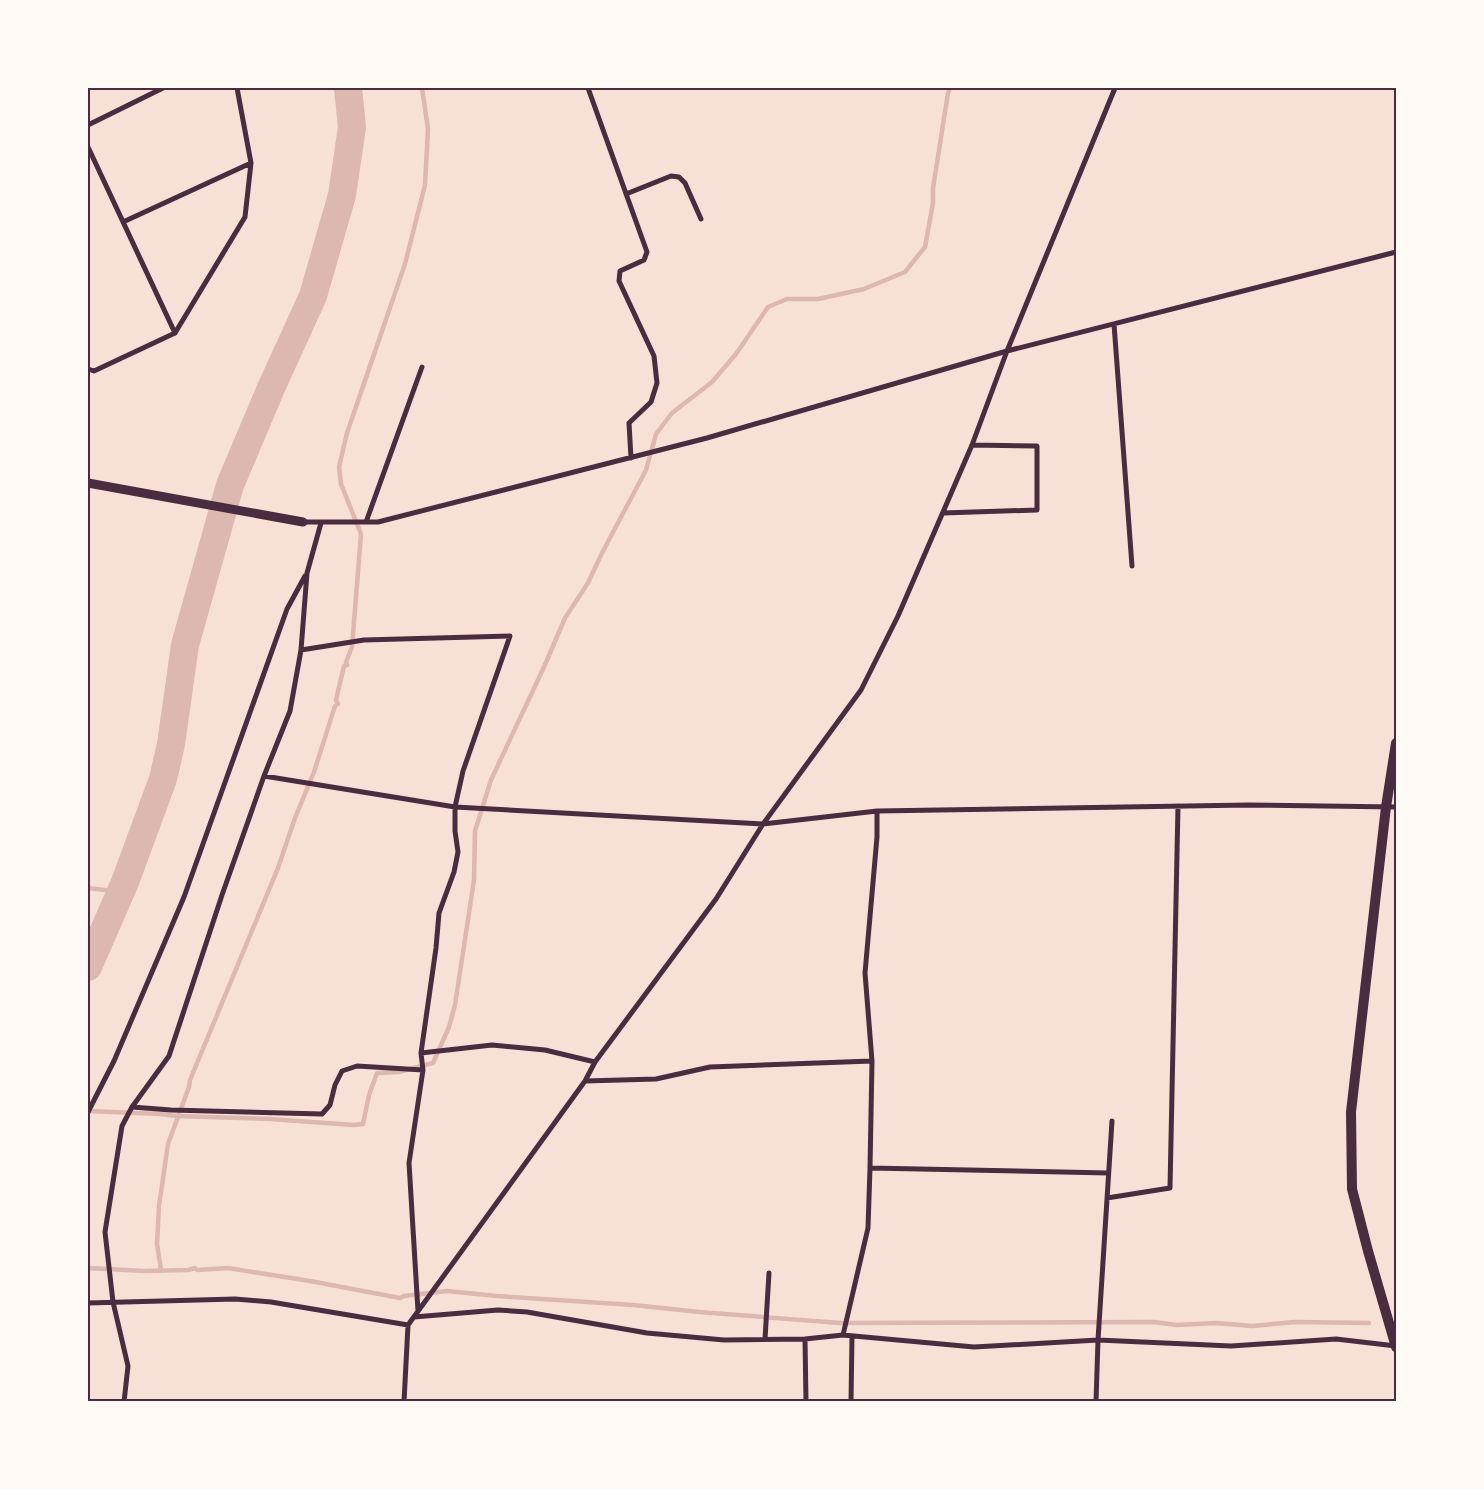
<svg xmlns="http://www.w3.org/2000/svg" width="1484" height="1489" font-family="'Source Serif 4',serif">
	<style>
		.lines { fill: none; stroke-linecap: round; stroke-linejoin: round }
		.stream { stroke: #dcb8b0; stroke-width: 4.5 }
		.river { stroke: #dcb8b0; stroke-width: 28 }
		.minor { stroke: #4a2c40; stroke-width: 5 }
		.tertiary { stroke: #4a2c40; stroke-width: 9 }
		.secondary { stroke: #4a2c40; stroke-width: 10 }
		.neatline { fill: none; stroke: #4a2c40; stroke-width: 2 }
	</style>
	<rect width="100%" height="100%" fill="#f7e1d7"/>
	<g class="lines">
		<!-- stream -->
		<path class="stream" d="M88 888 120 892
			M88 1111 160 1114 177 1116 270 1119 354 1125 363 1124 369 1095 377 1073 399 1072 433 1063 449 1027 455 1005 474 880 475 831 491 780 544 667 565 618 588 583 602 553 646 470 656 434 672 413 712 382 736 354 768 307 787 299H818L864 289 905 272 925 247 933 203V188L948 93 950 88
			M88 1268 144 1271 188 1270 195 1268 197 1270 228 1268 310 1281 400 1298 404 1296 447 1291 497 1296 633 1305 699 1312 840 1323 1154 1322 1177 1325 1216 1323 1252 1326 1295 1322 1369 1323
			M161 1270 157 1244 159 1206 168 1144 189 1087 190 1080 278 868 295 818 314 772 335 706 338 704 336 700 344 666 347 665 346 662 352 647 361 534 341 484 339 467 347 433 405 264 425 185 428 129 422 88"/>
		<!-- river -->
		<path class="river" d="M88 967 125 882 163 779 171 744 185 645 230 485 271 388 313 296 342 195 352 127 348 88"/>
		<!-- minor -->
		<path class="minor" d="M588 88 647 252 644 260 620 271 619 281 654 356 657 383 651 402 629 423 631 458
			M88 125 163 88
			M88 147 175 333 94 371 88 369
			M626 194 671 176 679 177 685 183 701 219
			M123 222 251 163
			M1114 324 1132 566
			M175 333 245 217 251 163 237 88
			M943 513 1037 510V446L972 445
			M303 522H378L707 438 1007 351 1396 252
			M366 522 422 367
			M301 650 364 640 510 636 463 771 455 807V831L458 852 454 872 439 913 436 948 421 1053 423 1070 409 1163 418 1311
			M264 776 455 807 763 824 877 811 1248 805 1396 807
			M421 1053 492 1045 545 1050 595 1062
			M585 1081 656 1079 710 1067 872 1061
			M132 1107 171 1110 322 1114 330 1105 335 1085 342 1071 357 1066 423 1070
			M88 1112 114 1061 184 897 287 609 305 576
			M870 1168 872 1061 865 973 877 837V811
			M1107 1198 1170 1188 1178 806
			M88 1303 235 1299 271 1302 408 1325
			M414 1317 498 1310 527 1312 647 1333 724 1340 805 1339 843 1335 974 1347 1098 1340 1231 1346 1336 1339 1396 1346
			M843 1335 868 1228 870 1168 1108 1173
			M765 1339 769 1273
			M805 1339 806 1402
			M124 1402 128 1366 113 1302 105 1232 122 1126 132 1107 169 1056 222 895 264 776 290 711 301 650 307 573 321 523
			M404 1402 408 1325 585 1081 595 1062 716 899 763 824 861 690 898 616 972 445 1007 351 1115 88
			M851 1402 852 1336
			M1096 1402 1098 1340 1112 1121"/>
		<!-- tertiary -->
		<path class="tertiary" d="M88 483 303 522"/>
		<!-- secondary -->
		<path class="secondary" d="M1396 743 1386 807 1351 1112 1352 1189 1368 1251 1396 1347"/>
	</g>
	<!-- border -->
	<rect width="1484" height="1489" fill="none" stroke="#fffaf5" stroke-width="178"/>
	<rect x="89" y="89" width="1306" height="1311" class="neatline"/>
</svg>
